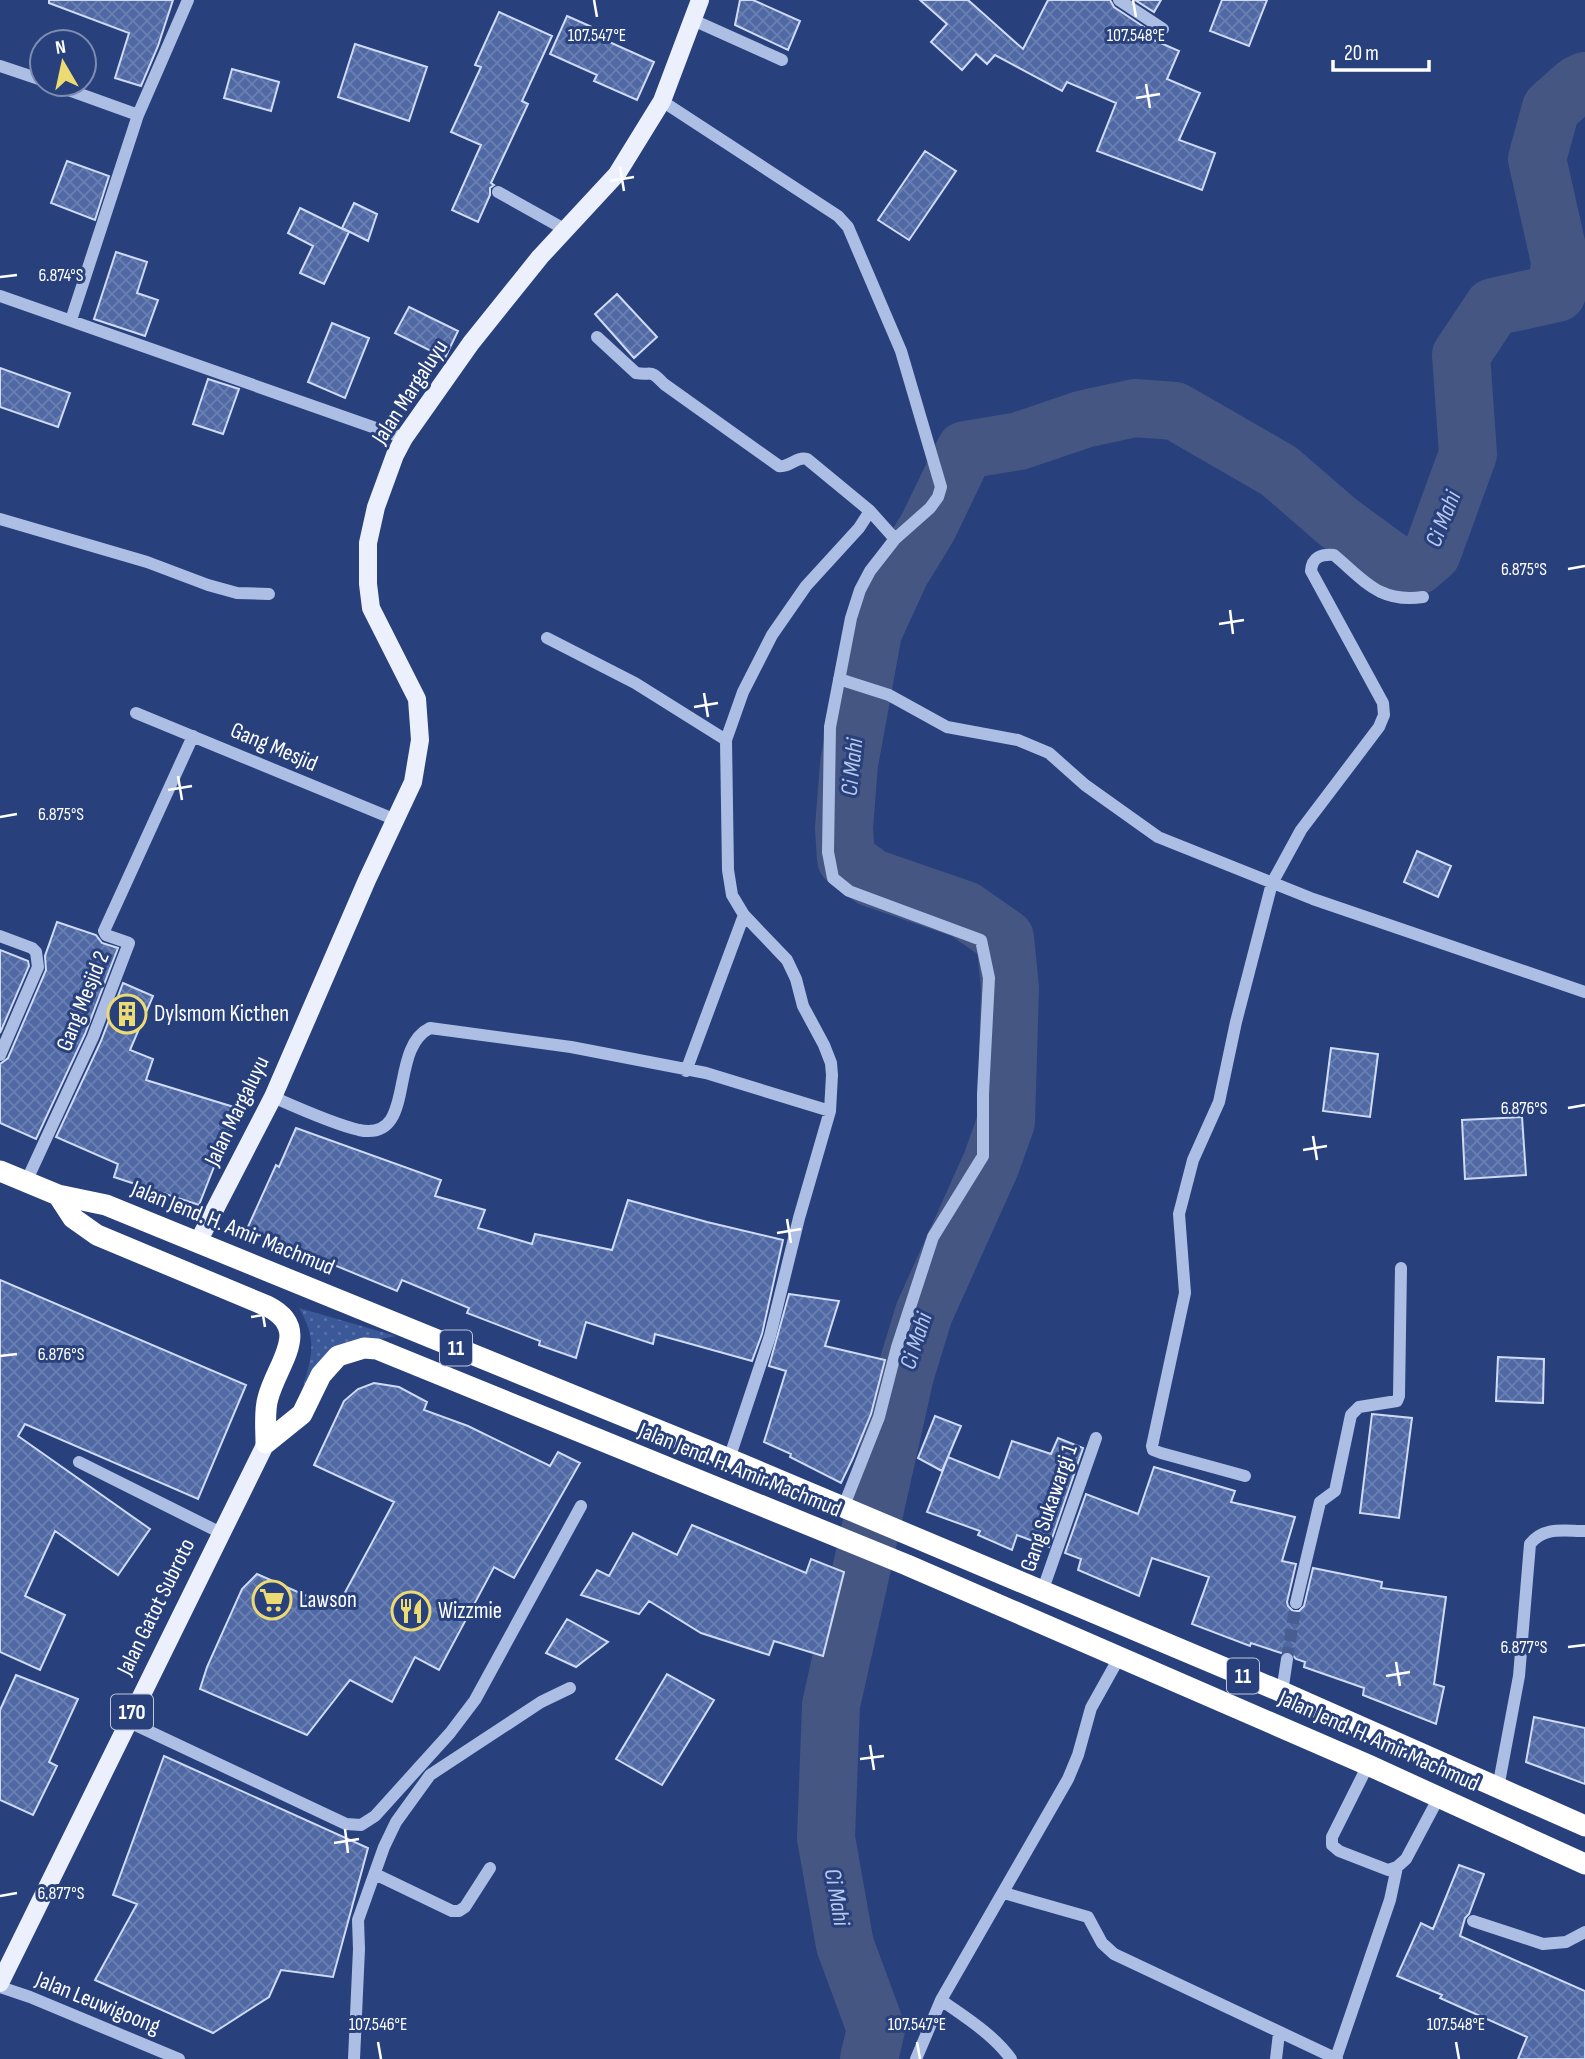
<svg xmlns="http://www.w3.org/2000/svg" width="1585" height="2059" font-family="'Sofia Sans Condensed',sans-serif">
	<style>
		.park { fill: url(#park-dots) }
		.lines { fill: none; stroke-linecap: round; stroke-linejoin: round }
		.river { stroke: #455682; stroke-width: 58 }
		.building { fill: url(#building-cross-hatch); stroke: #cfdaf4; stroke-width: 2 }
		.minor-tunnel { stroke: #485d90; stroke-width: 12; stroke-dasharray: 12 6; stroke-linecap: butt }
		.minor { stroke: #adbee4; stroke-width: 12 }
		.major { stroke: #ecf0fc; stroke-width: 18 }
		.highway { stroke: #fff; stroke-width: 21 }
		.ticks { fill: none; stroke: #fff; stroke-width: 2.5 }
		.labels { text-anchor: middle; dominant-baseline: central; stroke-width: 6; stroke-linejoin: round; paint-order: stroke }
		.shield { fill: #28407c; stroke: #bec6d8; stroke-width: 2 }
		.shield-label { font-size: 21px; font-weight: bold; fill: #fff }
		.street-label { font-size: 23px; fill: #fff; stroke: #28407c }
		.poi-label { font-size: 23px; fill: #fff; stroke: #28407c; text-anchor: start }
		.water-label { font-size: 24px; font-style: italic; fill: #b8c8ec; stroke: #28407c }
		.ticks-label { font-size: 18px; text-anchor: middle; fill: #fff; stroke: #28407c; stroke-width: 6; stroke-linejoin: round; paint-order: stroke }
	</style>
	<defs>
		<pattern id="park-dots" width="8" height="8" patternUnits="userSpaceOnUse" patternTransform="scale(1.75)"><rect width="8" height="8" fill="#3b5899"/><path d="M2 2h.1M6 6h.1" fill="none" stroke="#5871a8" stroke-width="1.8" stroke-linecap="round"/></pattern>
		<pattern id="building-cross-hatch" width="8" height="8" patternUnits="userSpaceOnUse" patternTransform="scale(1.75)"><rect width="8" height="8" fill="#5069a5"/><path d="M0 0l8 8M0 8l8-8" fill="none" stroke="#6a80b2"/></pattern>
	</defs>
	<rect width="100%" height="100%" fill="#28407c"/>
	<!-- park -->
	<path class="park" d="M299 1308 396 1336 353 1345 301 1394C311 1358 319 1343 299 1308Z"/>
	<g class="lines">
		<!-- river -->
		<path class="river" d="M869 2059 876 2029 845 1945 826 1838 831 1705 905 1375 924 1313 991 1164 1006 1122 1010 988 1005 938 965 910 872 878 846 859 844 828 849 764 873 632 901 571 928 527 965 450 1019 441 1084 419 1135 408 1175 411 1279 471 1338 522 1398 566H1417L1432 553 1468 454 1461 355 1493 307 1557 293 1560 261 1537 159 1551 108 1577 85 1585 81"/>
	</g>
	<!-- building -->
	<path class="building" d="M49 0H173L158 46 141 86 115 78 129 33 49 3Z
		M740 0H753L800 21 788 50 735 25Z
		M920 0H968L1023 49 1048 0H1110L1114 7 1144 27 1140 34 1179 51 1167 79 1200 93 1179 140 1215 153 1202 190 1097 151 1116 103 1067 82 1062 91 995 55 987 64 976 54 962 70 931 42 947 24Z
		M1135 0H1161L1154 12Z
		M1222 0H1267L1249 46 1210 31Z
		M499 12 552 36 522 101 528 104 491 183 494 185 490 188V195L478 222 452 210 481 145 451 132 481 67 475 65Z
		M567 16 610 35 607 41 654 62 637 100 594 81 597 75 550 54Z
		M355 44 427 67 409 121 338 97Z
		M232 69 279 82 271 111 224 98Z
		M925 151 956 171 909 240 878 220Z
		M67 161 109 176 95 220 51 203Z
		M354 203 377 214 368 241 342 228Z
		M300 208 349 232 324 284 300 273 313 246 288 233Z
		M116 252 147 262 137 293 158 300 145 336 94 319Z
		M617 294 657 337 634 358 595 314Z
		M409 307 458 331 445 358 395 333Z
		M332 323 369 338 345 398 308 382Z
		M0 368 70 393 58 427 0 407Z
		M208 379 239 389 223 434 193 424Z
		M1417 851 1451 866 1438 897 1404 882Z
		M57 922 96 935 102 943 118 948 85 1034 36 1139 0 1123V1064L8 1058 46 970 45 956Z
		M0 950 28 961 29 966 0 1033Z
		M123 983 153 996 130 1050 153 1059 146 1080 237 1108 199 1205 114 1177 118 1164 56 1137 101 1041Z
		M1331 1048 1378 1054 1370 1117 1323 1111Z
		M1522 1117 1526 1175 1465 1179 1462 1120Z
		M296 1128 441 1180 435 1196 485 1210 478 1228 532 1244 535 1234 612 1250 628 1200 707 1222 783 1240 762 1334 752 1361 655 1334 653 1344 586 1322 576 1358 539 1345 540 1341 467 1313 469 1308 402 1280 397 1291 247 1229 276 1165 279 1167Z
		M0 1280 246 1385 198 1499 25 1424 18 1436 150 1529 118 1575 55 1531 25 1596 65 1615 40 1670 0 1652Z
		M789 1294 839 1301 825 1346 885 1360 871 1414 853 1458 841 1483 790 1457 791 1454 764 1442 786 1371 769 1366Z
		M1498 1357 1544 1359 1543 1403 1496 1401Z
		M374 1383 399 1387 427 1402 424 1410 468 1426 550 1466 558 1452 580 1463 514 1578 494 1567 439 1670 415 1657 392 1702 350 1680 307 1735 200 1689 207 1667 242 1589 257 1574 336 1609 394 1502 314 1465 344 1401 358 1389Z
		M1372 1414 1412 1418 1399 1518 1360 1513Z
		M935 1416 961 1426 942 1471 918 1458Z
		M1058 1438 1083 1448 1049 1547 1017 1535 1012 1550 978 1535 980 1531 927 1512 948 1457 999 1478 1012 1441 1051 1454Z
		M1154 1467 1235 1491 1231 1502 1295 1517 1282 1561 1296 1564 1287 1602 1288 1606 1293 1611H1299L1304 1606 1313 1568 1382 1582 1381 1588 1446 1597 1434 1684 1444 1687 1436 1724 1363 1695 1364 1688 1304 1667 1305 1662 1296 1659 1289 1651 1281 1653 1251 1643 1250 1646 1192 1624 1209 1577 1152 1558 1139 1596 1078 1570 1081 1559 1065 1553 1086 1494 1138 1514Z
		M692 1525 806 1573 811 1559 844 1572 823 1656 774 1641 769 1655 701 1633 649 1601 639 1614 581 1595 597 1570 609 1576 633 1533 677 1555Z
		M567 1619 608 1642 576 1667 546 1653Z
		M667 1674 714 1700 662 1785 616 1759Z
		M16 1675 78 1699 49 1762 57 1766 33 1815 0 1800V1710Z
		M1534 1717 1585 1728V1784L1526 1762Z
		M164 1756 368 1848 333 1977 281 1970 269 1997 213 2033 95 1980 137 1904 113 1895Z
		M1459 1865 1484 1874 1469 1914 1465 1918 1460 1936 1585 1991V2059H1518L1527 2037 1440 1998 1442 1995 1397 1976 1421 1923 1433 1929Z"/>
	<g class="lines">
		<!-- minor-tunnel -->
		<path class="minor-tunnel" d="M1287 1659 1296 1603"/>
		<!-- minor -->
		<path class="minor" d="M1119 0 1163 29
			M693 20 782 60
			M0 66 42 80
			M52 84 138 115
			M662 101 838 216 848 227 901 351 941 487 938 497 930 508 895 539 870 571 860 590 851 618 830 727 828 852 833 878 849 891 981 940 989 978 983 1094V1156L933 1237 897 1347 879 1417 843 1508
			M498 192 566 230
			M0 296 404 438
			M71 320 138 115 188 0
			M597 337 636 373C653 376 649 368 664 384L779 466C790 468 796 456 807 459L870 511 859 528 806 586 772 635 743 692 726 740 728 870 732 895 744 915 787 960 796 979 803 1006 824 1045 831 1063 832 1075 830 1111 799 1218 770 1336 729 1459
			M870 511 895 539
			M0 519 147 562 208 585 237 593 269 594
			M547 638 635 683 726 740
			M839 679 889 695 947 727 1018 740 1049 753 1085 785 1158 837 1313 899 1585 992
			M136 713 396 820
			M0 936 32 948 36 952 38 967 0 1055
			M686 1071 744 915
			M273 1097C298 1108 333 1124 359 1130 418 1142 387 1049 430 1028L571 1047 706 1073 830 1111
			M26 1182 93 1037 129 943 106 935 104 931 193 736
			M79 1462 221 1533
			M1245 1476 1161 1453 1153 1450 1152 1446 1185 1293 1179 1214 1193 1160 1219 1102 1236 1022 1272 883 1301 830 1379 727 1384 715 1383 703 1311 571C1312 557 1321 554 1334 555 1365 581 1379 603 1423 597
			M1042 1592 1096 1438
			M1296 1603 1320 1502 1335 1491 1351 1415 1359 1407 1397 1401 1399 1396 1401 1268
			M1282 1692 1287 1659
			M127 1721 346 1824 361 1825 375 1816 450 1733 475 1700 581 1506
			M1368 1765 1332 1837V1845L1339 1851 1388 1870 1397 1867 1406 1859 1439 1797
			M1498 1788 1519 1676 1530 1544C1544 1526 1564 1531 1585 1531
			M375 1874 452 1911H459L465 1907 490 1868
			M1004 1893 1088 1917 1102 1943 1114 1954 1337 2059
			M1473 1921 1543 1944 1566 1942 1585 1932
			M0 1987 30 1997 179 2059
			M941 2000C966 2018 993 2034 1011 2059
			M1336 2058 1390 1900 1397 1867
			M354 2059 359 1949 358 1920 384 1847 396 1822 430 1775 541 1702 570 1688
			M916 2059 941 2000 1068 1779 1078 1755 1091 1708 1120 1656
			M1276 2059 1279 2033"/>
		<!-- major -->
		<path class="major" d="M198 1242 273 1097 367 880 413 782 420 740 417 699 371 608 368 584V543L376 507 395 455 404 438 471 343 540 257 617 174 662 101 700 0
			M0 1983 266 1443"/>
		<!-- highway -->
		<path class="highway" d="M0 1171 58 1195 106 1205 729 1459 1282 1692 1585 1826
			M58 1195 73 1218 97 1235 267 1306C313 1329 277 1363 268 1398 264 1411 266 1428 266 1443
			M266 1443 302 1414 321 1375 338 1356 364 1348 377 1349 907 1565 1368 1765 1585 1864"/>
	</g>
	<!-- ticks -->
	<path class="ticks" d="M594 0 597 17M1133 0 1136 17M1146 84 1150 108M1136 98 1160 94M620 167 624 191M610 181 634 177M0 277 17 275M1568 569 1585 566M1230 610 1233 634M1219 624 1244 620M704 693 708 717M694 707 718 703M178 776 182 800M168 790 192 786M0 817 17 814M1568 1108 1585 1105M1313 1136 1317 1160M1303 1150 1327 1146M787 1219 791 1243M777 1233 801 1229M261 1303 265 1327M251 1317 275 1313M0 1356 17 1354M1568 1647 1585 1645M1396 1662 1400 1686M1386 1676 1410 1672M870 1745 874 1770M860 1759 884 1756M345 1829 348 1853M334 1843 359 1839M0 1896 17 1893M378 2042 381 2059M917 2042 920 2059M1456 2042 1459 2059"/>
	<!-- icons -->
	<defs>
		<symbol id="building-ring" viewBox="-11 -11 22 22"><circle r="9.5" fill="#28407c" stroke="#ecda73" stroke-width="1.5"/><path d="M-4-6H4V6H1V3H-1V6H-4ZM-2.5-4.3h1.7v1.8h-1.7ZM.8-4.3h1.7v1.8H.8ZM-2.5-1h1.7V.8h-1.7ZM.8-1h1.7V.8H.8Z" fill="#ecda73"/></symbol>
		<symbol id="supermarket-ring" viewBox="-11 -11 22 22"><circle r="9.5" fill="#28407c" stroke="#ecda73" stroke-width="1.5"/><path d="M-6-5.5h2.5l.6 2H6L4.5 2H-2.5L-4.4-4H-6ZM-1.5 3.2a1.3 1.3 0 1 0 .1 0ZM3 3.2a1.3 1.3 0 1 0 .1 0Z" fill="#ecda73"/></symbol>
		<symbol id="restaurant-ring" viewBox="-11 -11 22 22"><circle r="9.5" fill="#28407c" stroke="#ecda73" stroke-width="1.5"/><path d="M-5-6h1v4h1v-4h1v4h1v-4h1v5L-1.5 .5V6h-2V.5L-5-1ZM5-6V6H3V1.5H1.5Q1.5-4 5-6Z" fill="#ecda73"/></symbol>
	</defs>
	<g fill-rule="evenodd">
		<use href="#building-ring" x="105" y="992" width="44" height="44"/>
		<use href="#supermarket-ring" x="250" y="1578" width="44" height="44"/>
		<use href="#restaurant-ring" x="389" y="1589" width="44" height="44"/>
	</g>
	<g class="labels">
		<!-- shield labels -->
		<g class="shield">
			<rect x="440" y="1330.5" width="32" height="35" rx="5"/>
			<rect x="1227" y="1658.5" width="32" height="35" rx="5"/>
			<rect x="111" y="1694.5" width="42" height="35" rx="5"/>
		</g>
		<g class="shield-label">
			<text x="456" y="1348">11</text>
			<text x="1243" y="1676">11</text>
			<text x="132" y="1712">170</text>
		</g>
		<!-- street labels -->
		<g class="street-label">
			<text transform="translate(410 392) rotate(-57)">Jalan Margaluyu</text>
			<text transform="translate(274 747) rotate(23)">Gang Mesjid</text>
			<text transform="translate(83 1001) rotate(-68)">Gang Mesjid 2</text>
			<text transform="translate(237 1111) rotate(-64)">Jalan Margaluyu</text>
			<text transform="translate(233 1228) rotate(22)">Jalan Jend. H. Amir Machmud</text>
			<text transform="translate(740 1470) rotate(22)">Jalan Jend. H. Amir Machmud</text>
			<text transform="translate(1049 1508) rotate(-71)">Gang Sukawargi 1</text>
			<text transform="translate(156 1607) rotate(-64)">Jalan Gatot Subroto</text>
			<text transform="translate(1379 1741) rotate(24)">Jalan Jend. H. Amir Machmud</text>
			<text transform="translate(98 2003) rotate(22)">Jalan Leuwigoong</text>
		</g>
		<!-- poi labels -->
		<g class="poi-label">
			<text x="154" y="1014">Dylsmom Kicthen</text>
			<text x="299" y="1600">Lawson</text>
			<text x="438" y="1611">Wizzmie</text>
		</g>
		<!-- water labels -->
		<g class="water-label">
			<text transform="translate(1443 519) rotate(-68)">Ci Mahi</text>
			<text transform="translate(852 767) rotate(-84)">Ci Mahi</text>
			<text transform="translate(916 1341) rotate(-72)">Ci Mahi</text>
			<text transform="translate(837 1897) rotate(80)">Ci Mahi</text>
		</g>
	</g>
	<g class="ticks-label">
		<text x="597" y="41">107.547°E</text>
		<text x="1136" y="41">107.548°E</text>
		<text x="61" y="281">6.874°S</text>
		<text x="1524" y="575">6.875°S</text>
		<text x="61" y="820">6.875°S</text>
		<text x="1524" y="1114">6.876°S</text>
		<text x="61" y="1360">6.876°S</text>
		<text x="1524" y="1653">6.877°S</text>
		<text x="61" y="1899">6.877°S</text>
		<text x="378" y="2030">107.546°E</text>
		<text x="917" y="2030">107.547°E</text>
		<text x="1456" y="2030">107.548°E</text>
	</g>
	<!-- north arrow -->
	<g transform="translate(63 63) rotate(351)"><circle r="33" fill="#28407c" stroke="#7e8cb0" stroke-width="2"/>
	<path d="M0-5L12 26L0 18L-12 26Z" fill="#ecda73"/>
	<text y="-10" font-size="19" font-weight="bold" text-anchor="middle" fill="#ffffff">N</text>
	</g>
	<!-- scale -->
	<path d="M1333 60v10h96v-10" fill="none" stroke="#ffffff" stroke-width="3.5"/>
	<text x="1344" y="60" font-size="21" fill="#ffffff" stroke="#28407c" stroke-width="5" paint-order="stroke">20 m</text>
</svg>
